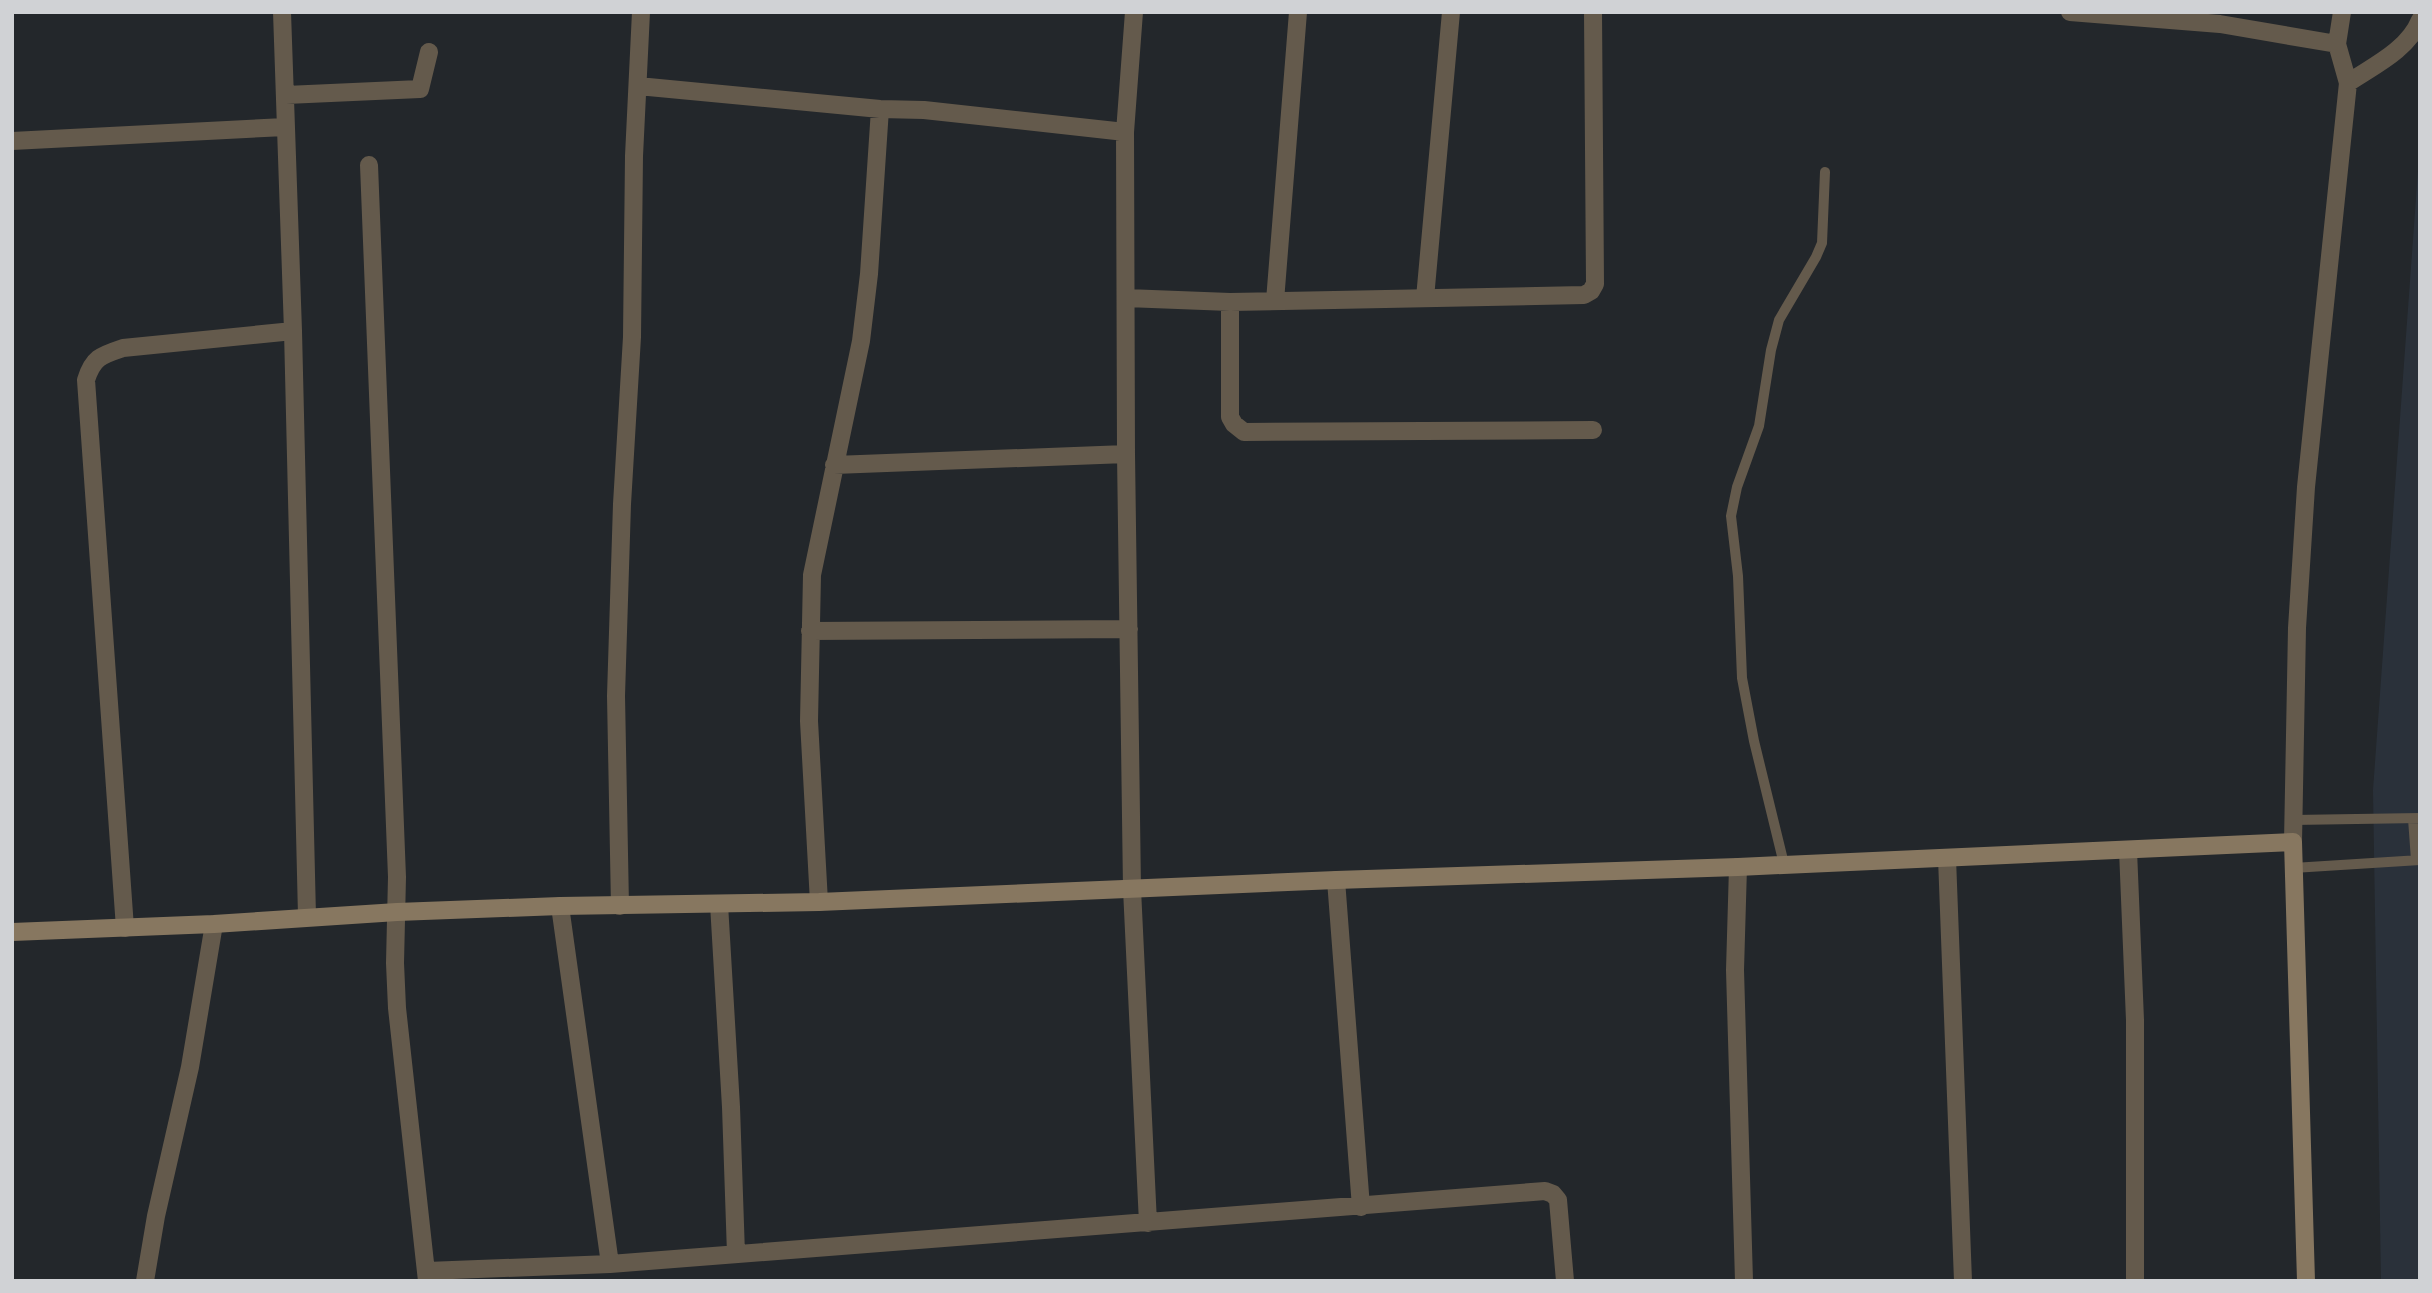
<svg xmlns="http://www.w3.org/2000/svg" width="2432" height="1293" font-family="'IBM Plex Sans',sans-serif">
	<style>
		.built { fill: #2a313a }
		.lines { fill: none; stroke-linecap: round; stroke-linejoin: round }
		.lane { stroke: #645a4c; stroke-width: 10 }
		.street { stroke: #645a4c; stroke-width: 18 }
		.secondary { stroke: #877760; stroke-width: 18 }
	</style>
	<rect width="100%" height="100%" fill="#23272b"/>
	<!-- built -->
	<path class="built" d="M2419 157 2420 1281H2381L2373 790Z"/>
	<g class="lines">
		<!-- lane -->
		<path class="lane" d="M2413 819 2416 860
			M2293 820 2420 818
			M1784 864 1754 741 1742 678 1738 576 1731 516 1737 487 1759 426 1771 350 1779 320 1816 257 1822 243 1825 172
			M2293 868 2420 860"/>
		<!-- street -->
		<path class="street" d="M282 12 293 331 307 916
			M1134 12 1125 132 1126 454 1132 889 1148 1223
			M2070 12 2220 24 2337 44 2348 83 2306 487 2297 628 2293 842
			M2337 44 2342 12
			M2348 83C2373 66 2408 50 2420 20
			M638 86 880 109 924 110 1125 132
			M286 95 420 89 429 52
			M12 141 285 127
			M369 165 397 877 395 963 397 1008 427 1281
			M1126 298 1230 302 1584 295 1591 291 1595 284 1593 12
			M1425 298 1451 12
			M1275 301 1298 12
			M1230 302V417L1234 424 1244 432 1593 430
			M834 465 1126 454
			M810 631 1129 629
			M2128 850 2135 1020V1281
			M1947 858 1963 1281
			M1738 867 1735 970 1744 1281
			M1336 880 1361 1207
			M819 902 809 721 812 575 861 341 869 274 880 109
			M719 904 731 1107 736 1254
			M560 906 610 1264
			M620 906 616 696 622 504 632 337 634 156 641 12
			M125 928 86 380C93 357 102 355 123 348L293 331
			M427 1271 610 1264 1545 1191 1553 1194 1558 1200 1565 1281
			M145 1281 156 1216 190 1067 214 924"/>
		<!-- secondary -->
		<path class="secondary" d="M12 932 214 924 397 912 560 906 819 902 1336 880 1738 867 2293 842 2306 1281"/>
	</g>
	<!-- border -->
	<rect width="2432" height="1293" fill="none" stroke="#d0d2d5" stroke-width="28"/>
</svg>
